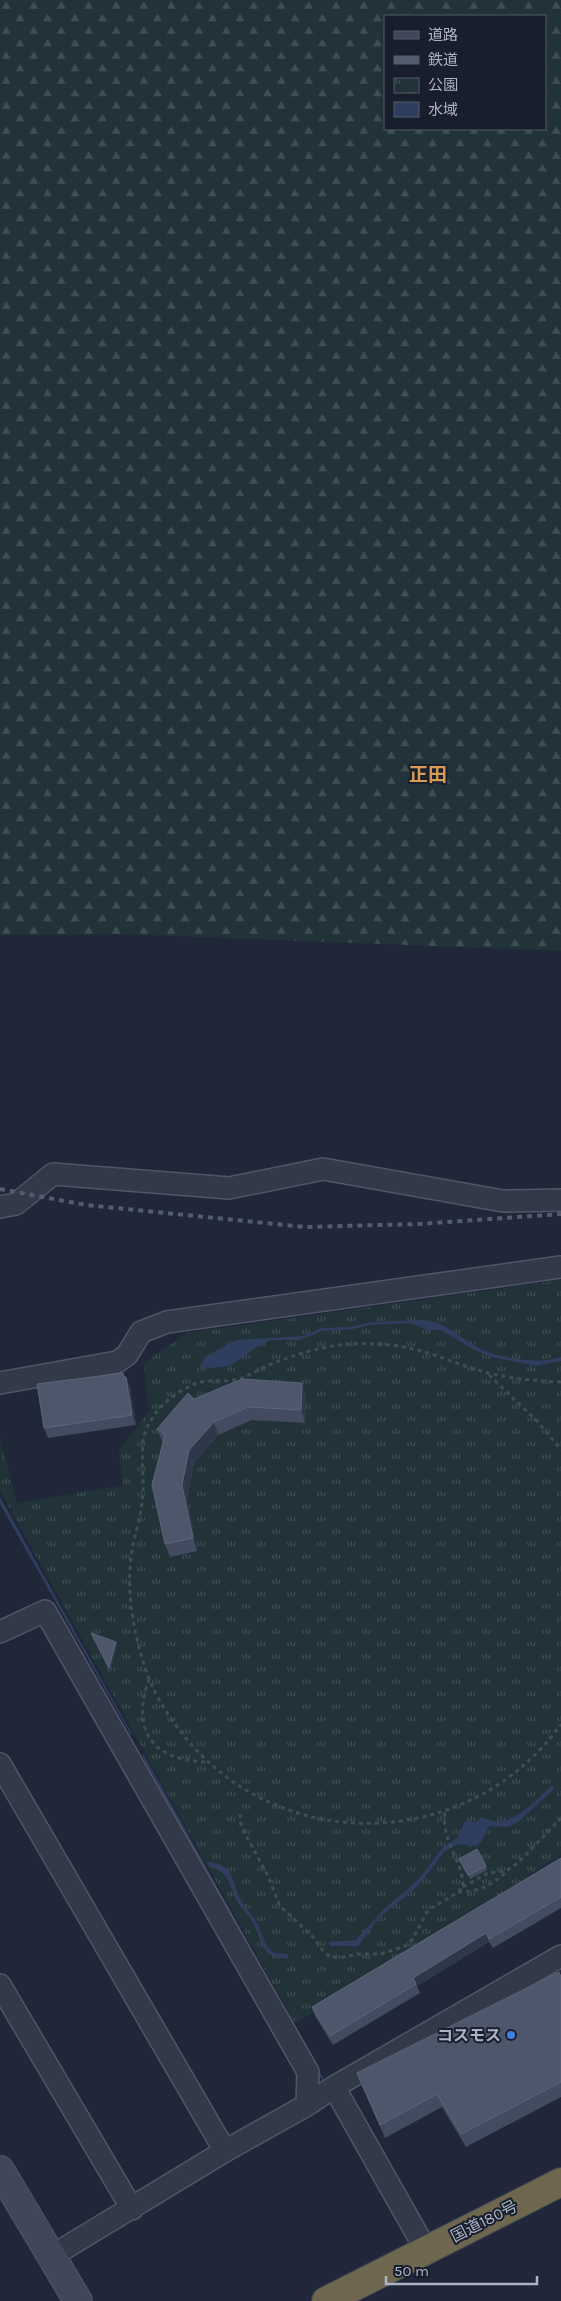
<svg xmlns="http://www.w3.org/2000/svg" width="561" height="2301" font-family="Karla,'Noto Sans JP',sans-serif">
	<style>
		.forest { fill: url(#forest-firs); fill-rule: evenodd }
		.park { fill: url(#park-tufts) }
		.water { fill: #2f3e5e }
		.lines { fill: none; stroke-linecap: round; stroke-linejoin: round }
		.street-casing { stroke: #505666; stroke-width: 24 }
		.secondary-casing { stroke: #505666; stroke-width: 30 }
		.highway-casing { stroke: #3d4353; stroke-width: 30 }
		.path { stroke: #3b4f53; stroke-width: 3; stroke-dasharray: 4 4; stroke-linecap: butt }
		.street { stroke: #323948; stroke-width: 21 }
		.secondary { stroke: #40475b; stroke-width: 28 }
		.highway { stroke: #6f664f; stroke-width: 28 }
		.rail { stroke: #545c70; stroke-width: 4; stroke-dasharray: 5 5; stroke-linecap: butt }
		.wall { fill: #424b60 }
		.shaded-wall { fill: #2f384b }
		.building { fill: #4d566b; stroke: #5c6579 }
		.shop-dot { fill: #3f7fe0; stroke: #181e2c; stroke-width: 2 }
		.labels { text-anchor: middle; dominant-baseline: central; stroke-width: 4; stroke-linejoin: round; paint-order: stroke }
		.poi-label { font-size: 16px; font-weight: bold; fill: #acb3c5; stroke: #181e2c; text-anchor: end }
		.street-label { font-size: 16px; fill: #acb3c5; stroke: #181e2c }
		.quarter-label { font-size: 19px; font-weight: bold; fill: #d89c54; stroke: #181e2c }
	</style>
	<defs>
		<pattern id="forest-firs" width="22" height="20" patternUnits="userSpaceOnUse" patternTransform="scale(1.25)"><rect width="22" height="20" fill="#213339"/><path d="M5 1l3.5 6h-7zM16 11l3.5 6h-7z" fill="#3f4e54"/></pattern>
		<pattern id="park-tufts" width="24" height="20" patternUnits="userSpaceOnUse" patternTransform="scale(1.25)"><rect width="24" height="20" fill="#213339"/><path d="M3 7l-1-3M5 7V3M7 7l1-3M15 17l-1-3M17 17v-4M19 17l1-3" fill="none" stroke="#3f4e54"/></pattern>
	</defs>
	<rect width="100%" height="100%" fill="#1f2738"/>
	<!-- forest -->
	<path class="forest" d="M0 0H561V951L124 934 0 935ZM385 16H545V129H385Z"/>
	<!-- park -->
	<path class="park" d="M561 1280V1855L295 2024 0 1491V1439L17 1503 123 1485 119 1450 149 1411 144 1363 187 1333Z"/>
	<!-- water -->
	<path class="water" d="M423 1320C443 1320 460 1338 477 1347 496 1358 541 1365 561 1357V1361L536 1366 492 1357 476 1351 441 1330H428L410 1323 369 1325 353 1329 322 1331 299 1340H271L258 1346 230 1366 201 1369 200 1366 206 1356 236 1340 303 1336 322 1328 349 1327 372 1322Z
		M0 1497 132 1734 131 1735 0 1504Z
		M144 1755 325 2081 338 2073 339 2075 325 2085 142 1756Z
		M552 1785 554 1789 518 1822 508 1827 489 1826 482 1841 477 1846 459 1844 445 1851 419 1885 379 1918 358 1946H330L329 1942 356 1940 383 1910 418 1880 443 1847 457 1838 465 1821 476 1822 481 1817C512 1831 531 1804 552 1785Z
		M207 1862C233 1864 230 1875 238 1894 242 1905 250 1911 255 1920 263 1932 262 1944 274 1953L288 1954V1959C259 1956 264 1944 253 1923 249 1915 242 1909 237 1901 229 1885 230 1872 210 1867Z"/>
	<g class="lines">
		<defs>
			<path id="street" d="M0 1207 16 1204 53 1174 229 1188 323 1169 503 1201 561 1200
				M0 1383 117 1362 127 1355 141 1332 167 1322 561 1267
				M0 1632 45 1611 308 2072 307 2105
				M0 1764 225 2151
				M0 1985 132 2209
				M334 2087 426 2250
				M52 2256 225 2151 307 2105 334 2087 561 1956"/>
			<path id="secondary" d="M0 2170 78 2301"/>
			<path id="highway" d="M326 2301 561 2182"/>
		</defs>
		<!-- street casing -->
		<use href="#street" class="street-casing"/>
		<!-- secondary casing -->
		<use href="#secondary" class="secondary-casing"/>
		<!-- highway casing -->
		<use href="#highway" class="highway-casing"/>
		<!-- path -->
		<path class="path" d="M489 1375 537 1421 561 1450
			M561 1382C537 1381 513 1379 489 1373 462 1367 436 1353 408 1348 391 1344 366 1343 348 1344 319 1347 293 1355 267 1366 258 1370 248 1376 239 1379 226 1383 210 1379 197 1383 173 1392 145 1416 143 1443 141 1463 145 1483 142 1503 140 1521 133 1539 131 1557 126 1595 135 1640 148 1676 157 1700 173 1723 189 1742 289 1858 473 1848 561 1724
			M149 1679C131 1730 151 1760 206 1762
			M240 1814 241 1826 268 1876 280 1906 314 1938 323 1951 329 1956 339 1958 358 1954H381L405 1946 412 1940 428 1910 455 1894 463 1887C463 1859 441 1843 445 1811
			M463 1887 488 1873 506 1871 518 1863 561 1818
			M458 1892C478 1892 491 1886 506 1872"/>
		<!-- street -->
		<use href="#street" class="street"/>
		<!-- secondary -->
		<use href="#secondary" class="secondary"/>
		<!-- highway -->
		<use href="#highway" class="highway"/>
		<!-- rail -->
		<path class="rail" d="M0 1189 86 1205 304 1227 419 1224 561 1214"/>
	</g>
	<!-- wall -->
	<path class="wall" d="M123 1373 125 1377H126L130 1387 136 1425 48 1438 44 1428Z
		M302 1383 306 1396 305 1423 252 1420 218 1435 194 1463 187 1498 197 1551 170 1557 165 1544 163 1443 157 1429 194 1399Z
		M561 1858V1908L493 1948 489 1942 417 1986 420 1993 333 2045 315 2016 312 2007Z
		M459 1859 486 1866 487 1870 470 1879Z
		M561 1977V2097L466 2147 442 2107 385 2138 362 2086 357 2073Z"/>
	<!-- shaded-wall -->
	<path class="shaded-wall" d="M126 1377 130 1387 136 1425 132 1415Z
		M302 1383 306 1396 305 1423 301 1410Z
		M214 1422 218 1435 194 1463 187 1498 197 1551 193 1538 182 1485 189 1450Z
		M116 1642 117 1646 110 1672 109 1668Z
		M486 1933 489 1942 417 1986 413 1978Z"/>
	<!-- building -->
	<path class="building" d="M123 1373 124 1377H126L132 1415 44 1428 37 1384Z
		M242 1379 302 1383 301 1410 248 1407 214 1422 189 1450 182 1485 193 1538 165 1544 152 1485 165 1435 157 1429 188 1393 194 1399Z
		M91 1633 116 1642 109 1668Z
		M477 1849 486 1866 468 1875 459 1859Z
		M561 1858V1897L489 1939 486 1933 413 1978 416 1984 330 2036 312 2007Z
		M559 1972 561 1977V2082L461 2134 437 2094 380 2125 357 2073Z"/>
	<!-- markers -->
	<circle class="shop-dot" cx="511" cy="2035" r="5"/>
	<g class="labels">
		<!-- poi labels -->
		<g class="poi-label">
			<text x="501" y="2035">コスモス</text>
		</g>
		<!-- street labels -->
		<g class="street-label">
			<text transform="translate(484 2221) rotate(-27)">国道180号</text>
		</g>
		<!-- quarter labels -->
		<g class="quarter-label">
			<text x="428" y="775">正田</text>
		</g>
	</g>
	<!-- legend -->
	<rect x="384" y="15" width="162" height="115" fill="#181e2c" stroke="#535a69"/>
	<rect x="394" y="31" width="25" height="8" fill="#40475b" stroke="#535a69"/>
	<text x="428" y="40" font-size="15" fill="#acb3c5">道路</text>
	<rect x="394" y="56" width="25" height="8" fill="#545c70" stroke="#535a69"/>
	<text x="428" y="65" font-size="15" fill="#acb3c5">鉄道</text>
	<rect x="394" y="78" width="25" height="15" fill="url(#park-tufts)" stroke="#535a69"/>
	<text x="428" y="90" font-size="15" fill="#acb3c5">公園</text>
	<rect x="394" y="102" width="25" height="15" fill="#2f3e5e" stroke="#535a69"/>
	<text x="428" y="115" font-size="15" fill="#acb3c5">水域</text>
	<!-- scale -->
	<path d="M386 2276v8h151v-8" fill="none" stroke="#acb3c5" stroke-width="2.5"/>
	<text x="394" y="2276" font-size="15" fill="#acb3c5" stroke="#181e2c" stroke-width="4" paint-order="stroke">50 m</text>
</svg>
